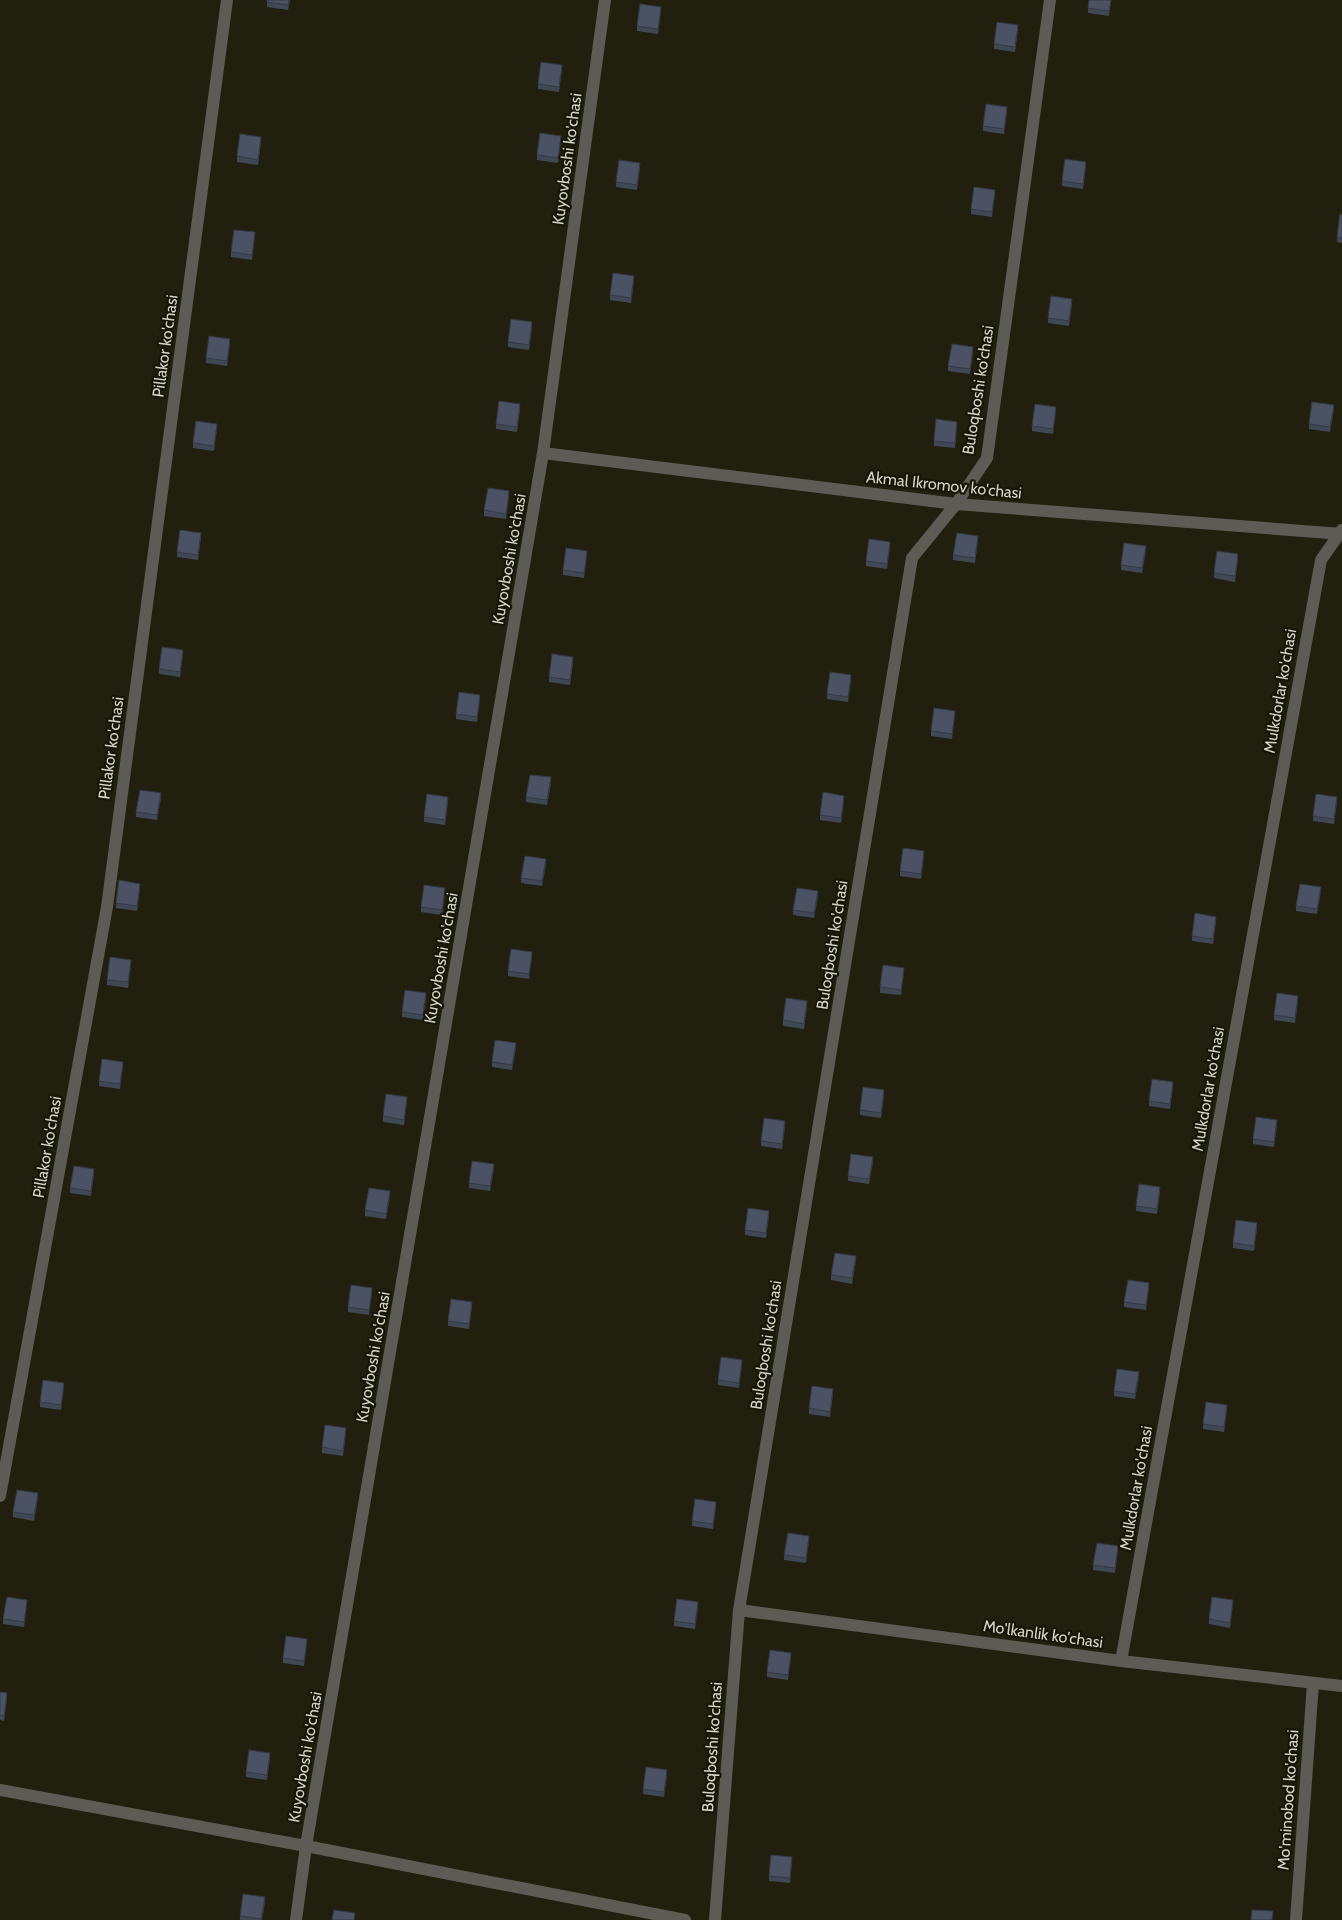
<svg xmlns="http://www.w3.org/2000/svg" width="1342" height="1920" font-family="Cabin,sans-serif">
	<style>
		.lines { fill: none; stroke-linecap: round; stroke-linejoin: round }
		.minor { stroke: #5d5c54; stroke-width: 12 }
		.wall { fill: #404755 }
		.shaded-wall { fill: #343945 }
		.building { fill: #4a5263; stroke: #343945 }
		.labels { text-anchor: middle; dominant-baseline: central; stroke-width: 4.5; stroke-linejoin: round; paint-order: stroke }
		.street-label { font-size: 16px; fill: #d3d3c8; stroke: #181707 }
	</style>
	<rect width="100%" height="100%" fill="#21200f"/>
	<g class="lines">
		<!-- minor -->
		<path class="minor" d="M543 453 956 504 1342 534
			M0 1496 107 907 227 0
			M739 1610 1121 1661 1342 1686
			M1121 1661 1321 560 1342 530
			M0 1790 306 1846 685 1920
			M296 1920 306 1846 543 453 605 0
			M715 1920 739 1610 912 558 956 504 987 458 1050 0
			M1296 1920 1313 1683"/>
	</g>
	<!-- wall -->
	<path class="wall" d="M267 0H290L288 10 267 7Z
		M1111 0 1109 16 1088 13V8Z
		M661 12 658 34 637 31V26Z
		M1018 30 1015 52 994 49V44Z
		M562 70 559 92 538 89V84Z
		M1007 112 1004 134 983 131V126Z
		M561 141 558 163 537 160V155Z
		M261 142 258 165 237 162V156Z
		M1086 167 1083 189 1062 186V181Z
		M640 168 637 190 616 187V182Z
		M995 195 992 217 971 214V209Z
		M1342 215V243L1337 242V237Z
		M255 237 252 260 231 257V252Z
		M634 281 631 303 610 300V295Z
		M1072 304 1069 326 1048 323V318Z
		M532 328 529 350 508 347V342Z
		M230 344 227 366 206 363V358Z
		M973 352 970 374 948 371V366Z
		M520 410 517 432 496 429V424Z
		M1334 410 1330 432 1309 429V424Z
		M1056 412 1053 434 1032 431V426Z
		M957 427 955 448 934 446V441Z
		M217 429 214 451 193 448V443Z
		M509 497 506 519 484 516V510Z
		M201 538 198 560 177 557V552Z
		M978 541 975 563 953 560V555Z
		M890 547 887 569 866 566V561Z
		M1146 551 1142 573 1121 570V565Z
		M587 556 584 578 563 575V570Z
		M1238 559 1235 582 1214 578V573Z
		M183 655 180 677 159 674V669Z
		M573 663 570 685 549 682V677Z
		M851 680 848 702 827 699V694Z
		M480 700 477 722 456 719V714Z
		M955 716 952 739 931 736V731Z
		M551 783 547 805 526 802V797Z
		M161 798 157 820 136 817V812Z
		M844 801 841 823 820 820V815Z
		M448 802 445 825 424 822V817Z
		M1337 802 1334 824 1313 821V816Z
		M924 856 921 879 900 876V871Z
		M546 864 542 886 521 883V878Z
		M140 889 137 911 116 908V903Z
		M1321 892 1317 914 1296 911V906Z
		M445 893 442 915 421 912V907Z
		M818 896 814 918 793 915V910Z
		M1216 922 1213 944 1192 941V936Z
		M532 957 529 979 508 976V971Z
		M131 965 128 988 107 985V980Z
		M904 973 901 995 880 993V987Z
		M426 998 423 1020 402 1017V1012Z
		M1298 1001 1295 1023 1274 1020V1015Z
		M807 1007 804 1029 783 1026V1020Z
		M516 1048 512 1070 492 1067V1062Z
		M123 1067 120 1089 99 1086V1081Z
		M1173 1087 1170 1109 1149 1106V1101Z
		M884 1096 881 1118 860 1115V1110Z
		M407 1102 404 1125 383 1122V1116Z
		M1277 1125 1274 1147 1253 1144V1139Z
		M785 1127 782 1149 761 1146V1141Z
		M873 1162 869 1184 848 1181V1176Z
		M494 1169 490 1191 469 1188V1183Z
		M94 1174 91 1196 70 1193V1188Z
		M1160 1192 1157 1214 1136 1211V1206Z
		M390 1196 386 1219 365 1216V1210Z
		M769 1216 766 1238 745 1235V1230Z
		M1257 1228 1254 1251 1233 1248V1243Z
		M856 1261 852 1284 831 1280V1275Z
		M1149 1288 1146 1310 1124 1307V1302Z
		M372 1293 369 1315 348 1312V1307Z
		M472 1307 469 1329 448 1326V1321Z
		M742 1365 739 1388 718 1385V1380Z
		M1139 1377 1135 1399 1114 1396V1391Z
		M64 1388 61 1410 40 1407V1402Z
		M833 1395 830 1417 809 1414V1408Z
		M1227 1410 1224 1432 1203 1429V1424Z
		M346 1433 343 1456 322 1453V1447Z
		M38 1498 34 1521 13 1517V1512Z
		M716 1507 713 1529 692 1526V1521Z
		M809 1541 806 1563 784 1560V1555Z
		M1118 1551 1115 1573 1093 1570V1565Z
		M27 1605 24 1627 3 1624V1619Z
		M1233 1605 1230 1628 1209 1624V1619Z
		M698 1607 695 1629 674 1626V1621Z
		M307 1644 304 1666 283 1663V1658Z
		M791 1658 788 1680 767 1677V1672Z
		M0 1692 7 1698 4 1721 0 1720Z
		M270 1758 267 1780 246 1777V1772Z
		M667 1775 664 1797 643 1794V1789Z
		M792 1862 790 1883 769 1881V1876Z
		M265 1902 262 1920H240V1916Z"/>
	<!-- shaded-wall -->
	<path class="shaded-wall" d="M230 339V344L227 366V361Z
		M1334 405V410L1330 432V427Z
		M551 777V783L547 805V800Z
		M161 793V798L157 820V815Z
		M844 796V801L841 823V818Z
		M546 859V864L542 886V881Z
		M445 888V893L442 915V910Z
		M818 891V896L814 918V913Z
		M131 960V965L128 988V982Z
		M516 1043V1048L512 1070V1065Z
		M785 1121V1127L782 1149V1144Z
		M494 1164V1169L490 1191V1186Z
		M390 1191V1196L386 1219V1214Z
		M856 1256V1261L852 1284V1278Z
		M1139 1372V1377L1135 1399V1394Z
		M38 1493V1498L34 1521V1515Z
		M265 1897V1902L262 1920H261Z"/>
	<!-- building -->
	<path class="building" d="M267 0H289L288 5 267 2Z
		M1089 0H1111L1109 11 1088 8Z
		M640 4 661 7 658 29 637 26Z
		M997 22 1018 25 1015 47 994 44Z
		M541 62 562 65 559 87 538 84Z
		M986 104 1007 107 1004 129 983 126Z
		M540 133 561 136 558 158 537 155Z
		M240 134 261 137 258 160 237 156Z
		M1065 159 1086 162 1083 184 1062 181Z
		M619 160 640 163 637 185 616 182Z
		M974 187 995 190 992 212 971 209Z
		M1340 214 1342 215V238L1337 237Z
		M234 230 255 232 252 255 231 252Z
		M613 273 634 276 631 298 610 295Z
		M1051 296 1072 299 1069 321 1048 318Z
		M511 319 532 322 529 345 508 342Z
		M209 336 230 339 227 361 206 358Z
		M952 344 973 347 970 369 948 366Z
		M499 401 520 404 517 427 496 424Z
		M1312 402 1334 405 1330 427 1309 424Z
		M1035 404 1056 407 1053 429 1032 426Z
		M936 419 957 422 955 443 934 441Z
		M196 421 217 424 214 446 193 443Z
		M488 488 509 491 506 514 484 510Z
		M180 530 201 533 198 555 177 552Z
		M957 533 978 536 975 558 953 555Z
		M869 539 890 542 887 564 866 561Z
		M1124 543 1146 546 1142 568 1121 565Z
		M566 548 587 551 584 573 563 570Z
		M1217 551 1238 554 1235 576 1214 573Z
		M162 647 183 650 180 672 159 669Z
		M552 654 573 657 570 680 549 677Z
		M830 672 851 675 848 697 827 694Z
		M459 692 480 695 477 717 456 714Z
		M934 708 955 711 952 734 931 731Z
		M530 775 551 777 547 800 526 797Z
		M140 790 161 793 157 815 136 812Z
		M823 792 844 796 841 818 820 815Z
		M427 794 448 797 445 820 424 817Z
		M1316 794 1337 797 1334 819 1313 816Z
		M903 848 924 851 921 874 900 871Z
		M525 856 546 859 542 881 521 878Z
		M119 880 140 884 137 906 116 903Z
		M1300 884 1321 887 1317 909 1296 906Z
		M424 885 445 888 442 910 421 907Z
		M797 888 818 891 814 913 793 910Z
		M1195 913 1216 917 1213 939 1192 936Z
		M511 949 532 952 529 974 508 971Z
		M110 957 131 960 128 982 107 980Z
		M883 965 904 968 901 990 880 987Z
		M405 990 426 993 423 1015 402 1012Z
		M1277 993 1298 996 1295 1018 1274 1015Z
		M786 998 807 1001 804 1024 783 1020Z
		M495 1040 516 1043 512 1065 492 1062Z
		M102 1059 123 1062 120 1084 99 1081Z
		M1152 1079 1173 1082 1170 1104 1149 1101Z
		M863 1087 884 1090 881 1113 860 1110Z
		M386 1094 407 1097 404 1120 383 1116Z
		M1256 1117 1277 1120 1274 1142 1253 1139Z
		M764 1118 785 1121 782 1144 761 1141Z
		M851 1154 873 1157 869 1179 848 1176Z
		M472 1161 494 1164 490 1186 469 1183Z
		M74 1166 94 1169 91 1191 70 1188Z
		M1139 1184 1160 1187 1157 1209 1136 1206Z
		M369 1188 390 1191 386 1214 365 1210Z
		M748 1208 769 1211 766 1233 745 1230Z
		M1236 1220 1257 1223 1254 1246 1233 1243Z
		M835 1253 856 1256 852 1278 831 1275Z
		M1128 1280 1149 1283 1146 1305 1124 1302Z
		M351 1285 372 1288 369 1310 348 1307Z
		M451 1299 472 1302 469 1324 448 1321Z
		M721 1357 742 1360 739 1383 718 1380Z
		M1117 1369 1139 1372 1135 1394 1114 1391Z
		M43 1380 64 1383 61 1405 40 1402Z
		M812 1386 833 1389 830 1412 809 1408Z
		M1206 1402 1227 1405 1224 1427 1203 1424Z
		M325 1425 346 1428 343 1451 322 1447Z
		M17 1490 38 1493 34 1515 13 1512Z
		M695 1499 716 1502 713 1524 692 1521Z
		M788 1533 809 1536 806 1558 784 1555Z
		M1097 1543 1118 1546 1115 1568 1093 1565Z
		M7 1597 27 1600 24 1622 3 1619Z
		M1212 1597 1233 1600 1230 1623 1209 1619Z
		M677 1599 698 1602 695 1624 674 1621Z
		M286 1636 307 1639 304 1661 283 1658Z
		M770 1650 791 1653 788 1675 767 1672Z
		M0 1692 7 1693 4 1716 0 1715Z
		M249 1750 270 1753 267 1775 246 1772Z
		M646 1767 667 1770 664 1792 643 1789Z
		M771 1855 792 1857 790 1878 769 1876Z
		M243 1894 265 1897 261 1919 240 1916Z
		M334 1910 355 1913 354 1920H332Z
		M1252 1910 1273 1911 1272 1920H1251Z"/>
	<g class="labels">
		<!-- street labels -->
		<g class="street-label">
			<text transform="translate(567 159) rotate(-82)">Kuyovboshi ko'chasi</text>
			<text transform="translate(165 346) rotate(-82)">Pillakor ko'chasi</text>
			<text transform="translate(978 390) rotate(-81)">Buloqboshi ko'chasi</text>
			<text transform="translate(944 485) rotate(6)">Akmal Ikromov ko'chasi</text>
			<text transform="translate(509 559) rotate(-80)">Kuyovboshi ko'chasi</text>
			<text transform="translate(1280 691) rotate(-80)">Mulkdorlar ko'chasi</text>
			<text transform="translate(111 748) rotate(-82)">Pillakor ko'chasi</text>
			<text transform="translate(832 945) rotate(-81)">Buloqboshi ko'chasi</text>
			<text transform="translate(441 958) rotate(-80)">Kuyovboshi ko'chasi</text>
			<text transform="translate(1208 1089) rotate(-80)">Mulkdorlar ko'chasi</text>
			<text transform="translate(47 1147) rotate(-80)">Pillakor ko'chasi</text>
			<text transform="translate(766 1345) rotate(-81)">Buloqboshi ko'chasi</text>
			<text transform="translate(373 1357) rotate(-80)">Kuyovboshi ko'chasi</text>
			<text transform="translate(1136 1488) rotate(-80)">Mulkdorlar ko'chasi</text>
			<text transform="translate(1043 1634) rotate(8)">Mo'lkanlik ko'chasi</text>
			<text transform="translate(712 1747) rotate(-86)">Buloqboshi ko'chasi</text>
			<text transform="translate(305 1757) rotate(-80)">Kuyovboshi ko'chasi</text>
			<text transform="translate(1288 1800) rotate(-86)">Mo'minobod ko'chasi</text>
		</g>
	</g>
</svg>
